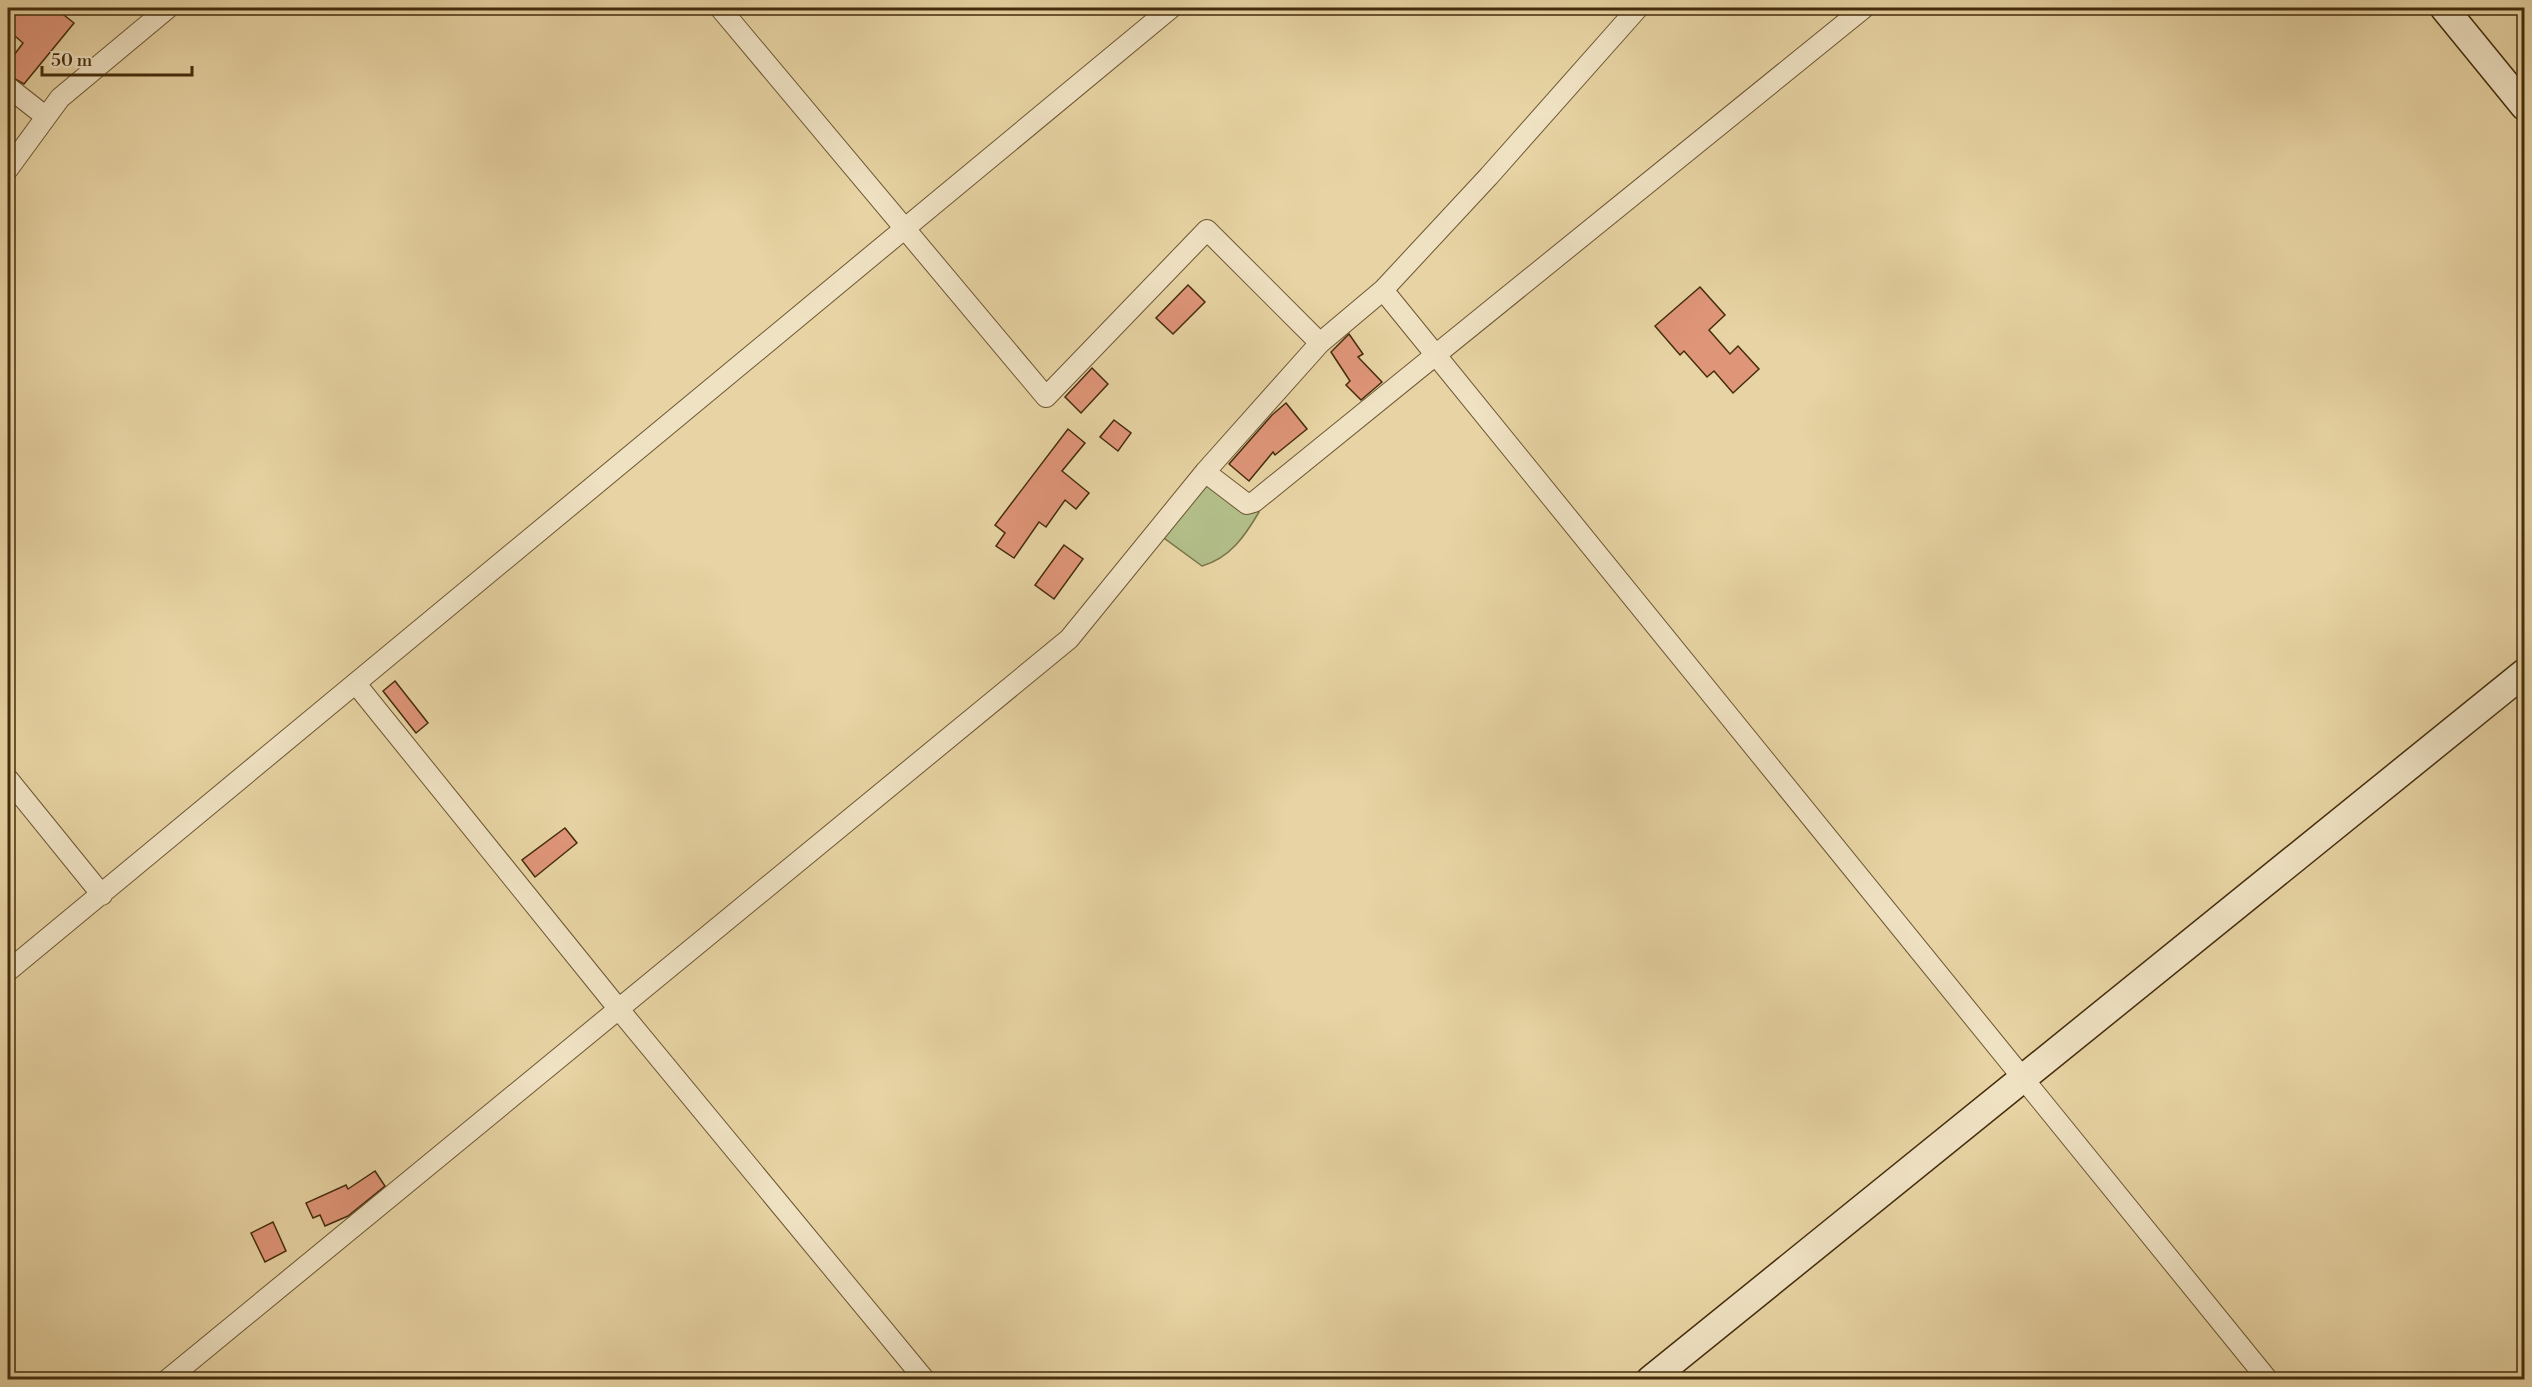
<svg xmlns="http://www.w3.org/2000/svg" width="2532" height="1387" font-family="'Libre Bodoni',serif">
	<style>
		.green { fill: #b2bd88; stroke: #7b744a; stroke-width: 1.5 }
		.building { fill: #df9578; stroke: #442c0c; stroke-width: 1.5 }
		.lines { fill: none; stroke-linecap: round; stroke-linejoin: round }
		.street-casing { stroke: #6d5632; stroke-width: 22 }
		.secondary-casing { stroke: #442c0c; stroke-width: 30 }
		.street { stroke: #efe2c3; stroke-width: 20 }
		.secondary { stroke: #efe2c3; stroke-width: 27 }
	</style>
	<rect width="100%" height="100%" fill="#e7d3a3"/>
	<filter id="stains"><feTurbulence type="fractalNoise" baseFrequency=".00333" numOctaves="4"/><feColorMatrix values="0 0 0 0 .2 0 0 0 0 .09 0 0 0 0 .02 0 0 0 .5 -.17"/></filter>
	<radialGradient id="worn" r=".72"><stop offset=".6" stop-color="#630" stop-opacity="0"/><stop offset="1" stop-color="#630" stop-opacity=".3"/></radialGradient>
	<!-- green -->
	<path class="green" d="M1211 479 1259 512C1245 536 1230 558 1202 566L1164 538Z"/>
	<!-- building -->
	<path class="building" d="M8 8H55L74 23 24 84 8 75V63L23 43 8 30Z
		M1188 285 1205 302 1173 334 1156 318Z
		M1700 287 1725 315 1709 330 1730 354 1738 346 1759 369 1733 393 1714 371 1707 377 1684 351 1680 355 1655 326Z
		M1349 334 1363 354 1358 357 1382 382 1361 400 1346 385 1350 381 1331 352Z
		M1092 368 1108 384 1081 413 1065 397Z
		M1286 403 1307 429 1275 455 1273 452 1249 481 1229 464 1272 415Z
		M1114 420 1131 433 1118 451 1100 437Z
		M1068 429 1085 443 1062 471 1089 493 1076 509 1065 500 1046 527 1039 522 1014 558 996 546 1005 533 995 525Z
		M1064 545 1083 559 1054 599 1035 585Z
		M395 681 428 723 416 733 383 691Z
		M565 828 577 843 535 877 522 860Z
		M375 1171 385 1186 348 1216 325 1226 320 1215 313 1218 306 1203 346 1185 348 1189Z
		M273 1222 286 1251 265 1262 251 1233Z"/>
	<g class="lines">
		<defs>
			<path id="street" d="M720 8 1046 397 1207 230 1320 343
				M8 87 45 116
				M8 169 60 98 168 8
				M1383 290 1489 176 1638 8
				M1205 472 1247 504 1254 502 1864 8
				M356 684 617 1007 925 1380
				M8 779 102 895
				M8 971 1171 8
				M167 1380 1069 639 1205 472 1320 343 1383 290 2268 1380"/>
			<path id="secondary" d="M2444 8 2524 106
				M1650 1380 2524 673"/>
		</defs>
		<!-- street casing -->
		<use href="#street" class="street-casing"/>
		<!-- secondary casing -->
		<use href="#secondary" class="secondary-casing"/>
		<!-- street -->
		<use href="#street" class="street"/>
		<!-- secondary -->
		<use href="#secondary" class="secondary"/>
	</g>
	<!-- margin -->
	<rect width="2532" height="1387" fill="none" stroke="#e7d3a3" stroke-width="30"/>
	<rect x="9" y="9" width="2514" height="1369" fill="none" stroke="#442c0c" stroke-width="3"/>
	<rect x="15" y="15" width="2502" height="1357" fill="none" stroke="#442c0c" stroke-width="1.5"/>
	<!-- scale -->
	<path d="M42 66v9h150v-9" fill="none" stroke="#442c0c" stroke-width="3"/>
	<text x="51" y="66" font-size="18" fill="#442c0c" stroke="#efe2c3" stroke-width="4.5" paint-order="stroke">50 m</text>
	<rect width="100%" height="100%" filter="url(#stains)"/>
	<rect width="100%" height="100%" fill="url(#worn)"/>
</svg>
